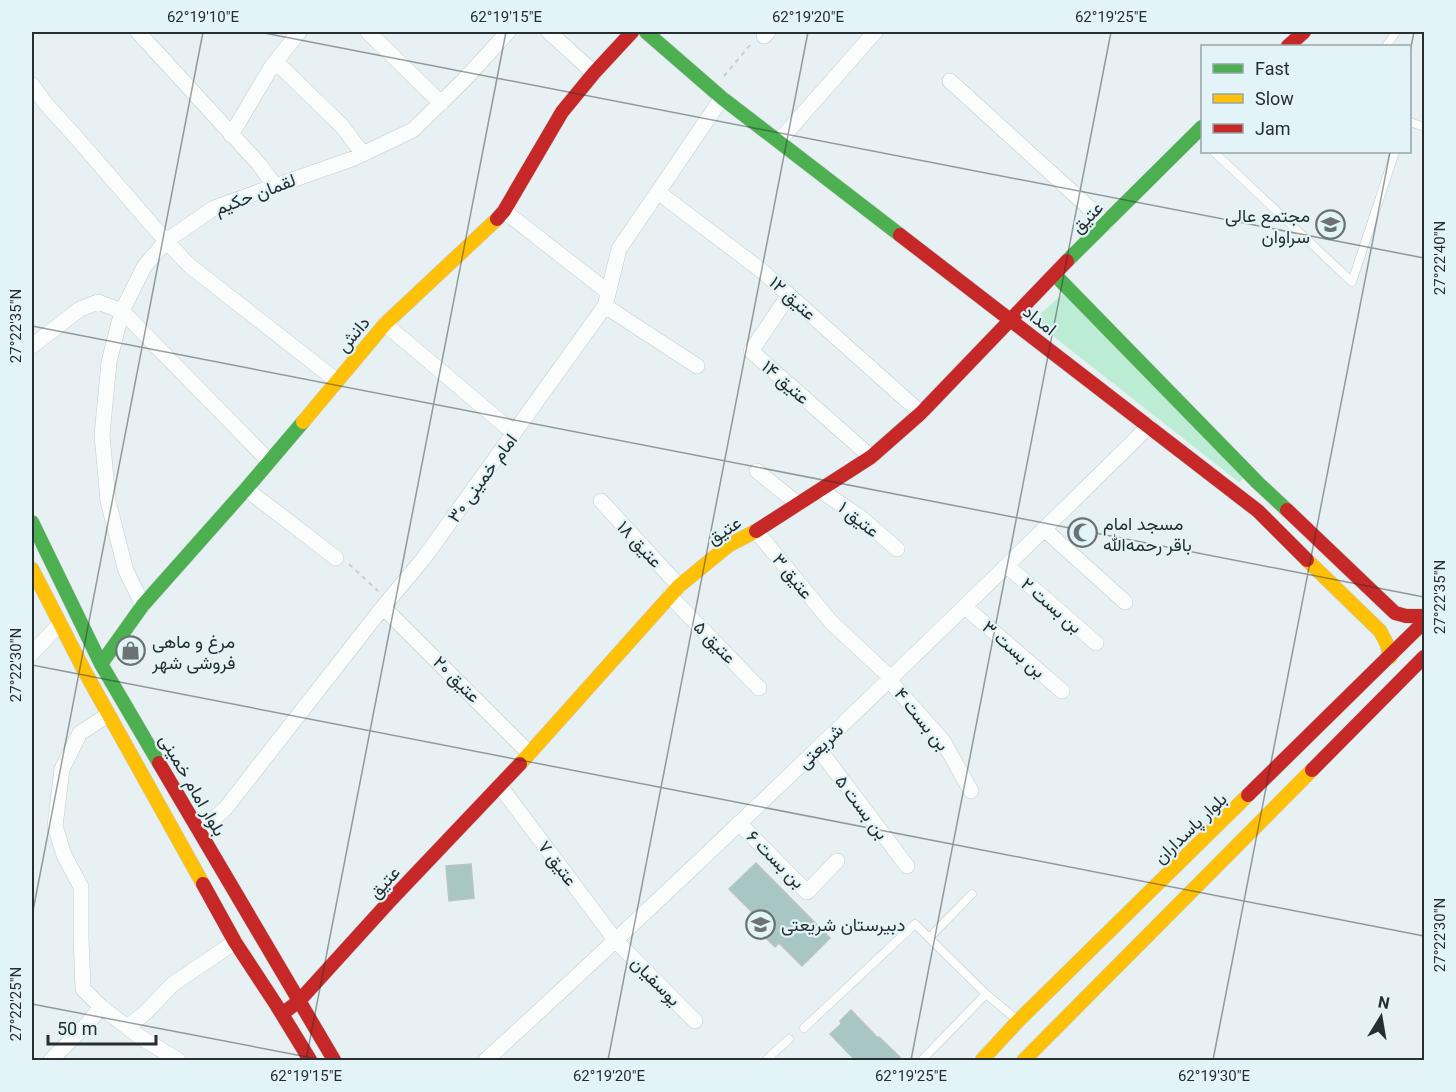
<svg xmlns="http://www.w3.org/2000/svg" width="1456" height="1092" font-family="Roboto,Vazirmatn,sans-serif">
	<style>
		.green { fill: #bcedd4 }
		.building { fill: #a8c6c4; stroke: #bcc3c4; stroke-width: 1.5 }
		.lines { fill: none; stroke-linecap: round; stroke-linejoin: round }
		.lane-casing { stroke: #c5cbcd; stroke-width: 9 }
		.street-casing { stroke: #c5cbcd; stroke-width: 16 }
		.fast-casing { stroke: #c5cbcd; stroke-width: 15 }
		.slow-casing { stroke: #c5cbcd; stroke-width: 15 }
		.jam-casing { stroke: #c5cbcd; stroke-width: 15 }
		.path { stroke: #c9cdce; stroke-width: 2; stroke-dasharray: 4.5 4.5; stroke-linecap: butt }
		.lane { stroke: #fbfdfd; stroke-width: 8 }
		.street { stroke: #fbfdfd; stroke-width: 15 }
		.fast { stroke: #4caf50; stroke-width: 14 }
		.slow { stroke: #ffc107; stroke-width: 14 }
		.jam { stroke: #c62828; stroke-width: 14 }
		.ticks { fill: none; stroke: #282e30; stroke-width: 1.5; stroke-opacity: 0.45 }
		.labels { text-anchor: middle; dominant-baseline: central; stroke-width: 4.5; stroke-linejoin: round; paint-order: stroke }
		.street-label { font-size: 18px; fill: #282e30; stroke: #e2f4f7 }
		.poi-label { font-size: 18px; fill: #282e30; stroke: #e2f4f7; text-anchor: start }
		.neatline { fill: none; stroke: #282e30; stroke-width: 2 }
		.ticks-label { font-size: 15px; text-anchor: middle; fill: #282e30 }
	</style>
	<rect width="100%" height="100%" fill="#e7f0f2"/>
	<!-- green -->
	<path class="green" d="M1063 294 1245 477 1239 482 1039 325 1041 313Z"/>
	<!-- building -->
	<path class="building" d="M756 863 830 938 802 966 779 943 775 947 763 935 769 929 729 889Z
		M471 864 474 898 449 901 446 866Z
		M851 1010 878 1038 879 1037 903 1060H855L830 1034 841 1024 840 1021Z"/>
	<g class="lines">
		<defs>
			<path id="lane" d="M1386 46 1396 32
				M1410 122 1424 127
				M1214 152 1352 282 1395 152
				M929 938 972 894
				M804 1028 915 924 986 994 1017 1020
				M766 1060 789 1039
				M922 1060 986 994"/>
			<path id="street" d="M138 32 259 164 275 186
				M368 32 441 103
				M549 32 594 73
				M764 36 768 32
				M276 62 342 126 363 154
				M950 81 1106 223
				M32 85 46 104 74 135 166 241 190 266 337 381
				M231 135 272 66 299 32
				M779 141 875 32
				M658 192 762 271 921 413
				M504 211 608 292
				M789 295 751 351 871 457
				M605 306 697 366
				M385 324 514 433
				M32 346 80 309 98 302 122 311 269 461
				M757 471 798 504
				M246 489 336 558
				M820 490 860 517 897 549
				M601 501 679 586
				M1044 529 1125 602
				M756 531 831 622 891 678
				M1007 566 1096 643
				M670 596 759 688
				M143 605 126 571 108 501 102 435 109 362 122 311 144 267 166 241 214 208 275 186 352 159 413 130 463 81 508 32
				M383 607 529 753
				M965 607 1062 691
				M32 653 60 624
				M889 680 943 741 971 791
				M818 748 907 866
				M500 786 616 941 695 1021
				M739 823 807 892 837 861
				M199 831 225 809 383 607 424 558 605 306 619 249 722 98
				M101 1007 83 989 81 938V887L64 855 55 826 62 769 80 733 108 715
				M127 1027 144 1014 173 984 235 942
				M51 1060 89 1022 101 1007 140 1037 178 1060
				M486 1060C711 854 931 641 1149 426"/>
			<path id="fast" d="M646 32 722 98 900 235
				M1067 261 1202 127
				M1055 275 1258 483 1287 510
				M32 522 101 664 159 763
				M101 664 143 605 246 489 303 422"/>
			<path id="slow" d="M303 422 385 324 497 219
				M1307 560 1380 631 1387 644 1390 657
				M32 569 85 672 203 884
				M520 764 679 586 729 545 756 531
				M982 1060 1018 1021 1248 795
				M1024 1060 1312 770"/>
			<path id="jam" d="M1288 46 1304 32
				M497 219 504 211 562 112 594 73 632 32
				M900 235 1258 511 1307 560
				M1287 510 1395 613 1406 616H1424
				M756 531 871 457 921 413 1067 261
				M159 763 334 1060
				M1312 770 1424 657
				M1248 795 1424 622
				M203 884 235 942 277 1006 310 1060
				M282 1014 299 1001 388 903 520 764"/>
		</defs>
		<!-- lane casing -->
		<use href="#lane" class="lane-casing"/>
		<!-- street casing -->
		<use href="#street" class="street-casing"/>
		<!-- fast casing -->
		<use href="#fast" class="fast-casing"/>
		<!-- slow casing -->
		<use href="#slow" class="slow-casing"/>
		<!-- jam casing -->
		<use href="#jam" class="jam-casing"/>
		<!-- path -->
		<path class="path" d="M724 76 751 44
			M349 564 378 591"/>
		<!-- lane -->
		<use href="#lane" class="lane"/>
		<!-- street -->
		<use href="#street" class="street"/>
		<!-- fast -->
		<use href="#fast" class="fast"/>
		<!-- slow -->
		<use href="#slow" class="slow"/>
		<!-- jam -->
		<use href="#jam" class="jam"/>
	</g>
	<!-- ticks -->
	<path class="ticks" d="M259 32 1424 258M1410 52 1414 32M32 326 1424 597M32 665 1424 936M32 916 203 32M32 1004 323 1060M306 1060 506 32M608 1060 808 32M911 1060 1111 32M1213 1060 1390 152"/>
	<!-- icons -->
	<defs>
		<symbol id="university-ring" viewBox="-11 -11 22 22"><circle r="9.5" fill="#e2f4f7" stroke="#6b7274" stroke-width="1.5"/><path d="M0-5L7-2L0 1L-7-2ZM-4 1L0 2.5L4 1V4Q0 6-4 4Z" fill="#6b7274"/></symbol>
		<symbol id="mosque-ring" viewBox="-11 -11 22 22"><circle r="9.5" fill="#e2f4f7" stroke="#6b7274" stroke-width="1.5"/><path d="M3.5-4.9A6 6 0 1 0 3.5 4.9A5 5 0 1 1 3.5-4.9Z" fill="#6b7274"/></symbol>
		<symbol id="shop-ring" viewBox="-11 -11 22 22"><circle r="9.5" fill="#e2f4f7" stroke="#6b7274" stroke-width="1.5"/><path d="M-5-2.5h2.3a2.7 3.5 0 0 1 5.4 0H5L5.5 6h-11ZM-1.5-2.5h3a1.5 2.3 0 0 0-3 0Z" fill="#6b7274"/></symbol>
		<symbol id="school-ring" viewBox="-11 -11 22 22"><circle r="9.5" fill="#e2f4f7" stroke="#6b7274" stroke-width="1.5"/><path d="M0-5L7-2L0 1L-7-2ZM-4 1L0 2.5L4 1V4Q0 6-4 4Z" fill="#6b7274"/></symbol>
	</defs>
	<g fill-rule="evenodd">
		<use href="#university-ring" x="1314" y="208" width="33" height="33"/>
		<use href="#mosque-ring" x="1066" y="516" width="33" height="33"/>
		<use href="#shop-ring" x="114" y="634" width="33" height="33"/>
		<use href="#school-ring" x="744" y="908" width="33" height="33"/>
	</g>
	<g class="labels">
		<!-- street labels -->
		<g class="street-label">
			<text transform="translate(255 194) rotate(-21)">لقمان حکیم</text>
			<text transform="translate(1087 217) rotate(-45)">عتیق</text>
			<text transform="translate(793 298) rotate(42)">عتیق ۱۲</text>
			<text transform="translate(1040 320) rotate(38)">امداد</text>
			<text transform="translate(353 334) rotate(-50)">دانش</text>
			<text transform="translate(786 382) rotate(41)">عتیق ۱۴</text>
			<text transform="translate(482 478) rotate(-54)">امام خمینی ۳۰</text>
			<text transform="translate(859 519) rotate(38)">عتیق ۱</text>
			<text transform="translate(724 530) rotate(-33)">عتیق</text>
			<text transform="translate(640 544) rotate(47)">عتیق ۱۸</text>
			<text transform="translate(793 576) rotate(51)">عتیق ۳</text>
			<text transform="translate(1052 605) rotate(41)">بن بست ۲</text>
			<text transform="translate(715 642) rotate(46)">عتیق ۵</text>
			<text transform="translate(1014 649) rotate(41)">بن بست ۳</text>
			<text transform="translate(457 679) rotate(45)">عتیق ۲۰</text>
			<text transform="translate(922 719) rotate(51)">بن بست ۴</text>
			<text transform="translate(820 746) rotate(-44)">شریعتی</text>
			<text transform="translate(193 785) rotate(60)">بلوار امام خمینی</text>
			<text transform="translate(862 807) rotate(53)">بن بست ۵</text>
			<text transform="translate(1190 828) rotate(-44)">بلوار پاسداران</text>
			<text transform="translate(776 859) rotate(45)">بن بست ۶</text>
			<text transform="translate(558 863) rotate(53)">عتیق ۷</text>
			<text transform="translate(384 882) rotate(-47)">عتیق</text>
			<text transform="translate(656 981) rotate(45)">یوسفیان</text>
		</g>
		<!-- poi labels -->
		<g class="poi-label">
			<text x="1310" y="215" text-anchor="end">مجتمع عالی<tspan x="1310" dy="21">سراوان</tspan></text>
			<text x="1103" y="523">مسجد امام<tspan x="1103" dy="21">باقر رحمه‌الله</tspan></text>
			<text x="152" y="641">مرغ و ماهی<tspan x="152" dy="21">فروشی شهر</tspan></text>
			<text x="781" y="924">دبیرستان شریعتی</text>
		</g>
	</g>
	<!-- border -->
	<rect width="1456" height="1092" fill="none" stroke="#e2f4f7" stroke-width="66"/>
	<!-- legend -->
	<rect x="1201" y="45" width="210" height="108" fill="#e2f4f7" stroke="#98a5a7" stroke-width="1.5"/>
	<rect x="1213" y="64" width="30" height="9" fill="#4caf50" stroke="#98a5a7" stroke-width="1.5"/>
	<text x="1255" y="75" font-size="18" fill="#282e30">Fast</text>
	<rect x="1213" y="94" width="30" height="9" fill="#ffc107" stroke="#98a5a7" stroke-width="1.5"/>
	<text x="1255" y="105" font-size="18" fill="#282e30">Slow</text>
	<rect x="1213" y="124" width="30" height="9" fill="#c62828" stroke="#98a5a7" stroke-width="1.5"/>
	<text x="1255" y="135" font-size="18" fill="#282e30">Jam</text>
	<!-- north arrow -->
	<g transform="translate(1381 1017) rotate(11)" stroke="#e2f4f7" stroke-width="4.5" paint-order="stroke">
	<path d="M0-4.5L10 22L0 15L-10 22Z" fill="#282e30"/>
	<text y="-9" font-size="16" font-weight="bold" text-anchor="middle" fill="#282e30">N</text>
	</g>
	<!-- scale -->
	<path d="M48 1035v9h108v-9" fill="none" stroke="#282e30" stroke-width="3"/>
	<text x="57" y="1035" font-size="18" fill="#282e30" stroke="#e2f4f7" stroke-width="4.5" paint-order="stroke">50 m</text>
	<rect x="33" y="33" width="1390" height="1026" class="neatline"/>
	<g class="ticks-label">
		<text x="203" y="22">62°19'10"E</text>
		<text x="506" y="22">62°19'15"E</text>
		<text x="808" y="22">62°19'20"E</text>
		<text x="1111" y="22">62°19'25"E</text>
		<text transform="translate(1440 258) rotate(-90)" y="5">27°22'40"N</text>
		<text transform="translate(16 326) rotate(-90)" y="5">27°22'35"N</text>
		<text transform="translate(1440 597) rotate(-90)" y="5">27°22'35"N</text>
		<text transform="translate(16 665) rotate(-90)" y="5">27°22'30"N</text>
		<text transform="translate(1440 935) rotate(-90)" y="5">27°22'30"N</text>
		<text transform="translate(16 1004) rotate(-90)" y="5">27°22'25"N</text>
		<text x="306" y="1081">62°19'15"E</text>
		<text x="609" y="1081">62°19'20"E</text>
		<text x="911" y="1081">62°19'25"E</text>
		<text x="1214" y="1081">62°19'30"E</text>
	</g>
</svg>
